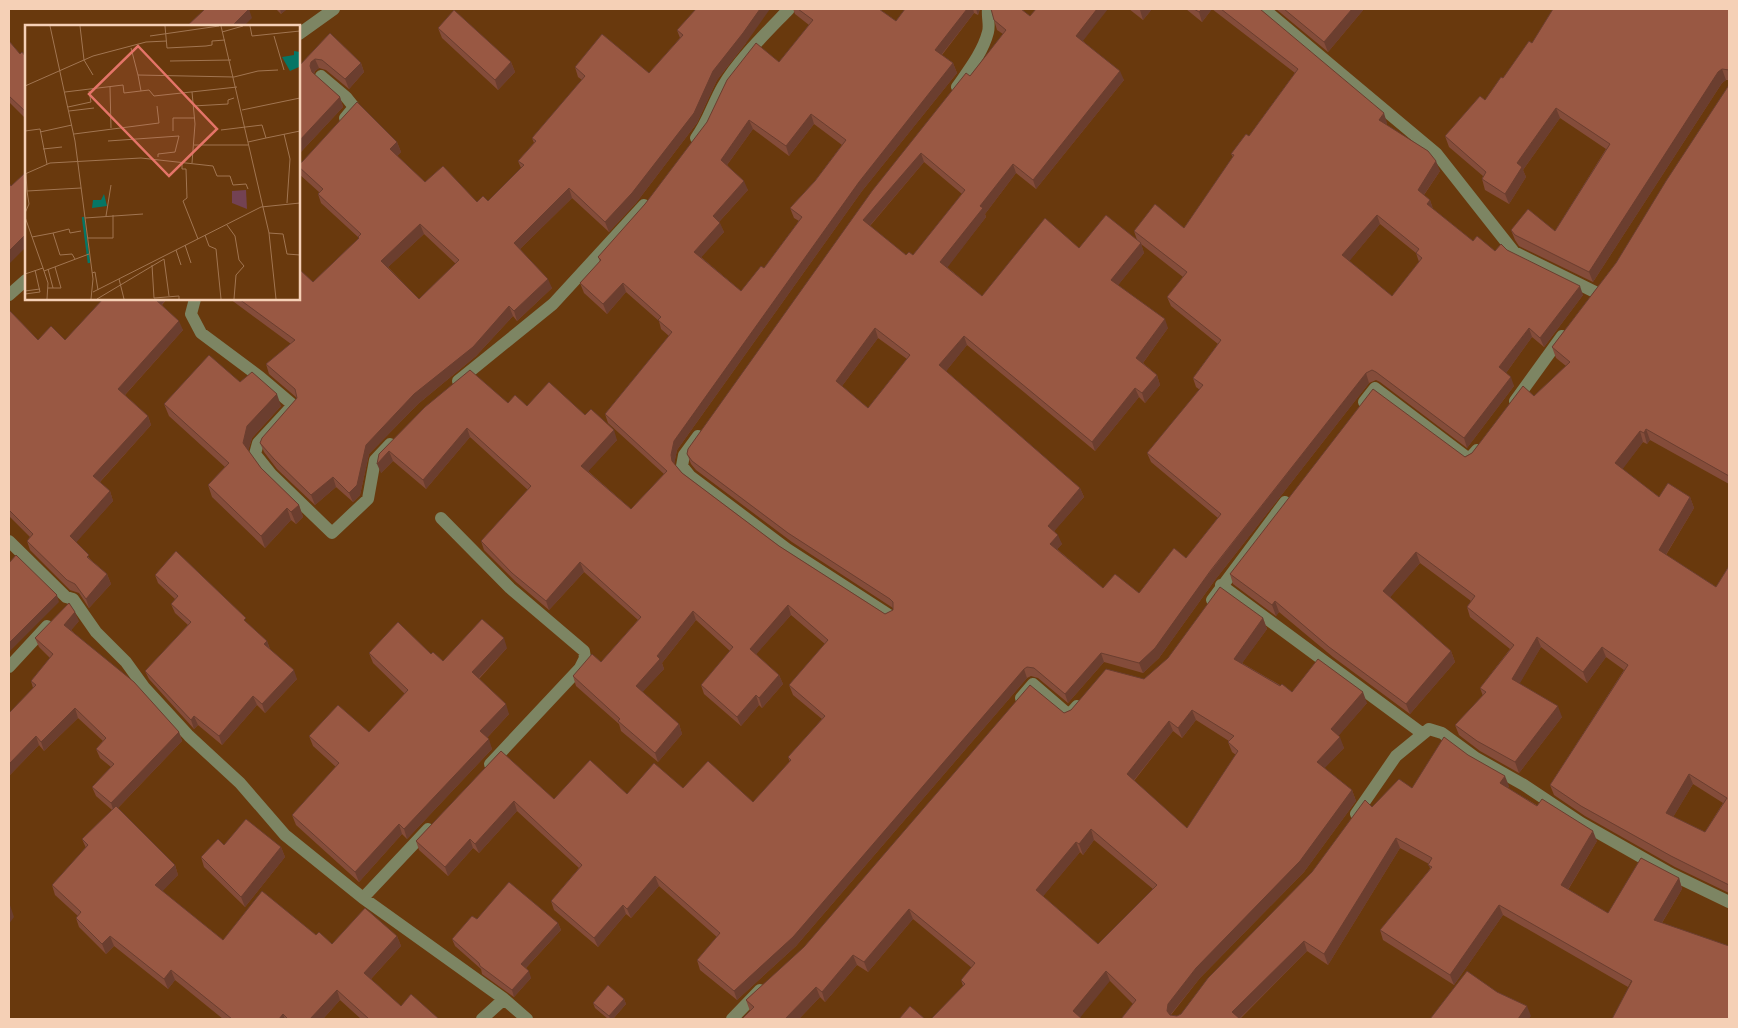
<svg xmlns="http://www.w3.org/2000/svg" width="1738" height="1028" font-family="Raleway,sans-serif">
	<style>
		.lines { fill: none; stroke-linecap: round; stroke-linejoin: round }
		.minor { stroke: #7d8563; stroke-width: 12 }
		.wall { fill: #844c3a; fill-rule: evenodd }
		.shaded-wall { fill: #6b3e2f }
		.building { fill: #995843; stroke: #6b3e2f; fill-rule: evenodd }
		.inset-river { fill: none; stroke: #067665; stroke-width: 2.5 }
		.inset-road { fill: none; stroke: #a17551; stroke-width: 1 }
		.view { fill: #e47468; fill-opacity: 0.15; stroke: #e47468; stroke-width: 2.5 }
		.inset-edge { fill: none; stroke: #f5d0b6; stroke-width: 2.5 }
	</style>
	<rect width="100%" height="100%" fill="#69390d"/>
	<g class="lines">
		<!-- minor -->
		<path class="minor" d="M1264 9 1436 153 1514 252 1595 292
			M299 34 334 9
			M321 76 346 97 354 107 345 118
			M957 87C968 71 983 52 988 32 990 25 987 17 988 9
			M696 138C708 122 713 103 723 86 738 60 768 31 789 9
			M9 295 26 280
			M195 299 191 314 201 333 260 377 293 405 258 443 255 454 271 474 332 533 368 499 375 460 390 444
			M458 381 553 304 644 205
			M1515 401 1562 336
			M1364 402 1375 388 1469 459 1477 450
			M698 436 684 455 682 466 690 476 787 549 889 615
			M441 518 510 588 584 651 585 658 580 668 490 764
			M9 541 66 597 73 599 96 632 126 662 144 687 189 736 240 783 285 835 363 898 504 999 527 1019
			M1221 585 1423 734
			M1212 600 1285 502
			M9 667 47 626
			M1021 698 1033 684 1069 715 1077 706
			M1356 814 1396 756 1429 729 1442 733 1476 758 1524 785 1581 823 1671 874 1729 902
			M363 898 428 829
			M482 1019 504 999
			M732 1019 760 990"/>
	</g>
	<!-- wall -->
	<path class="wall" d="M276 9H287L281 14Z
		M793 9H879L896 21 905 9H980L978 15 974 13 942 55 953 63 957 73 862 191 677 450 674 464 682 473 779 546 885 614 893 610V608L792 542 696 470 691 464 687 454 970 76 1003 34 997 30 994 20 1030 16 1083 41 1124 80 1036 189 1016 173 985 214 986 217 947 267 982 296 1079 248 1137 240 1134 231 1184 228 1233 157 1231 154 1249 136 1295 73 1212 9 1202 22 1186 9H1260L1387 123 1386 124 1440 171 1424 195 1430 200 1433 209 1473 241 1495 251 1507 250 1583 295 1544 347 1532 337 1506 373 1514 386 1467 448 1380 382 1376 380 1369 383 1215 580 1159 658 1143 673 1104 662 1068 703 1038 678 1031 676 1027 678 796 946 737 1000 700 970 697 960 717 937 659 886 631 918 626 914 598 947 554 910 551 901 579 868 517 811 479 853 473 848 448 876 419 850 416 841 501 751 554 799 627 794 683 788 753 802 790 762 788 757 822 719 793 695 789 685 825 644 791 615 756 654 779 675 783 684 762 708 759 705 741 726 704 694 701 685 730 651 696 620 662 663 664 669 642 692 679 724 682 734 658 762 621 731 619 724 576 686 573 676 601 662 638 620 584 572 549 610 516 582 484 550 481 541 528 490 470 437 426 489 393 461 381 473 379 454 508 403 585 415 617 440 588 471 631 509 664 474 608 423 605 414 669 336 661 329 659 321 626 292 607 314 584 293 580 283 600 262 598 257 779 62 809 25 795 14ZM814 124 842 145 815 181 790 208 794 218 799 221 764 268 741 291 701 257 724 232 719 222 748 190 727 165 753 129 789 156ZM924 162 962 194 913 255H906L870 226ZM1380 224 1416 253 1419 262 1392 296 1349 261ZM1141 244 1183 277 1167 297 1171 306 1218 344 1193 378 1196 387 1200 390 1147 453 1151 462 1218 518 1186 558 1139 593 1103 588 1057 549 1062 544 1054 531 1084 497 1080 488 946 371 967 345 1095 451 1139 397 1145 403 1160 385 1157 375 1143 363 1168 328 1118 285 1144 253ZM878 338 907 359 868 408 842 386Z
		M1129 9H1152L1143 20Z
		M1276 9H1364L1328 52Z
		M1729 9V80H1726L1722 83 1593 282 1519 246 1515 240 1511 230 1555 231 1606 149 1560 118 1523 170 1526 177 1509 204 1485 190 1482 179 1483 176 1449 147 1445 136 1485 100 1503 78 1532 43Z
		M438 28 511 62 515 72 498 90 442 38Z
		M677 30 746 43 717 80 697 123 636 203 609 232 572 198 520 249 552 288 517 321 513 316 476 356 418 404 369 454 360 495 353 502 336 487 315 505 277 469 264 452 260 443 297 398 269 374 266 364 291 344 230 299H299L313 282 358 239V237L321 203 318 194 319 192 299 174V163L397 142 401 152 397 156 425 182 477 202 488 201 521 168 518 161 534 143 532 138 582 80 578 77 575 67 649 73 680 38ZM424 234 456 264 419 299 388 267Z
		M330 33 361 63 364 72 349 89 326 70 319 68 315 71 314 74 340 97 343 107 299 154V66Z
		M9 41 20 54 26 57V119L9 102Z
		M1729 85V484L1650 440 1647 444 1643 442 1622 469 1659 497H1690L1694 508 1666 555 1716 587 1729 566V893L1675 867 1585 816 1554 795 1550 785 1624 670 1606 657 1587 683 1541 647 1519 684 1562 717 1519 773 1480 751 1459 735 1455 725 1483 696 1480 688 1510 649 1470 617 1467 607 1471 601 1420 563 1390 597 1451 651 1455 662 1410 714 1333 657 1279 612 1276 616 1233 584 1230 574 1472 453 1566 366 1556 358 1552 347 1616 263ZM1693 784 1723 803 1705 832 1673 817Z
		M167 299 162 305 183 330 125 395 148 416 151 425 100 482 110 491 113 501 76 542 91 560 107 574 111 584 89 608 79 593 70 590 30 550 27 541 30 537 9 516V310L38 340H65Z
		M240 382 281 406 252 438 248 451 261 468 299 505 303 517 296 524 291 520 265 548 212 497 208 485 225 467 169 416 164 404Z
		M155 575 248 624 267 641 270 649 297 679 265 713 257 705 222 745 198 725 194 729 149 679 145 671 188 625 175 613 171 604 176 600 158 583Z
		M1263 618 1267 629 1242 663 1292 692 1367 703 1338 736 1344 748 1324 768 1352 790 1356 801 1304 872 1200 978 1171 1015 1177 1016 1181 1014 1372 807 1412 788 1509 786 1508 788 1597 841 1568 890 1608 913 1679 878 1682 889 1662 923 1628 987 1503 915 1454 985 1383 940 1380 930 1430 869 1429 864 1400 848 1328 965 1307 951 1240 1019H1121L1133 1004 1110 981 963 986 961 980 972 968 913 919 868 972 857 965 825 1002 820 997 799 1019H742L750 1011 746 1000 1064 713 1144 679ZM1196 720 1229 741 1228 742 1232 752 1236 755 1187 828 1134 781 1173 731 1182 738ZM1094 840 1153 889 1098 944 1043 896 1080 852 1083 855Z
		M79 621 71 630 179 732 182 741 118 808 175 865 178 875 162 891 223 940 316 935 332 944 397 936 401 946 371 979 401 1006 439 1019H361L340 1000 323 1019H223L175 980 168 989 114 946 106 954 79 927 76 918 78 916 55 895 52 885 86 848 82 839 112 810 96 796 92 787 111 767 100 758 96 749 103 741 78 718 44 751 39 745 9 776 33 688 31 681 50 658 39 647 35 638Z
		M507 648 479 679 509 714 487 738 492 749 407 839 402 834 359 882 296 825 292 815 336 767 313 746 309 736 369 732 405 694 373 663 369 653 431 654 443 661Z
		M224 845 281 847 285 857 245 907 204 867 201 857Z
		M477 919 558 923 561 930 526 968 531 978 514 997 482 974 481 969 455 946 452 939Z
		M624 999 626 1004 613 1019H608L595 1008 593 1003Z"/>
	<!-- shaded-wall -->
	<path class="shaded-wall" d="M249 9 252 18 244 26H232Z
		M280 9H287L281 14Z
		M760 9H770L746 43 717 80 697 123 636 203 609 232 605 222 713 71Z
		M967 9H973L974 13 938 59 935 50Z
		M976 9H980L978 15Z
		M1097 9H1108L1079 46 1076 36Z
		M1141 9H1152L1143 20 1140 10Z
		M1202 9H1212L1202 22 1199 12Z
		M1352 9H1364L1328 52 1324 42Z
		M315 59 319 68 315 71 313 75 310 66 311 62Z
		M511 62 515 72 498 90 495 80Z
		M361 63 364 72 349 89 345 79Z
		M953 63 957 73 862 191 677 450 674 465 672 461 671 455 674 441 859 182Z
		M1722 69 1726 80 1722 83 1593 282 1589 272 1718 72Z
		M1120 71 1124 80 1036 189 1033 180Z
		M340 97 343 107 299 154V141Z
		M1556 108 1560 118 1523 170 1526 177 1509 204 1505 194 1517 163Z
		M1384 113 1387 123 1382 129 1379 120Z
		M811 114 814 124 789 156 786 146Z
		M749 120 753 129 724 169 721 160Z
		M397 142 401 152 394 159 390 149Z
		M921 153 924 162 866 230 863 220Z
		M1436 161 1440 171 1421 199 1418 190Z
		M1013 164 1016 173 985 214 986 217 944 272 940 262 980 206Z
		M744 181 748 190 716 225 713 216Z
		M569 188 572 198 517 252 514 243Z
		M1430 200 1433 209 1427 204Z
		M1377 215 1380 224 1346 265 1342 255Z
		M720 223 724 232 698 261 694 252Z
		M420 224 424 234 385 270 381 261Z
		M26 234V247L9 264V251Z
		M1141 243 1144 253 1115 289 1111 280Z
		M548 279 552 288 517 321 514 311Z
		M623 283 626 292 607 314 603 304Z
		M1580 286 1583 295 1544 347 1540 338Z
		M155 299H167L158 308Z
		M509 306 513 316 476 356 418 404 369 454 360 495 353 502 349 493 366 445 414 394Z
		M1165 319 1168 328 1140 367 1136 358Z
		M179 321 183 330 122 398 118 389Z
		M875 328 878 338 839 390 836 381Z
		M1529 328 1532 337 1503 377 1499 367Z
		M964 336 967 345 943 375 939 365Z
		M1366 373 1369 383 1215 580 1159 658 1143 673 1139 663Z
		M1157 375 1160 385 1145 403 1142 393Z
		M1511 377 1514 386 1467 448 1464 438Z
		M1135 388 1139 397 1095 451 1092 442Z
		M277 394 281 406 252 438 247 455 243 443 247 426Z
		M148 416 151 425 96 486 93 476Z
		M467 428 470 437 426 489 423 480Z
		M1646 429 1650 440 1647 444 1644 433Z
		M614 430 617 440 585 475 581 466Z
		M1640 431 1643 442 1619 474 1615 463Z
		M389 451 393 461 381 473 377 464Z
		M333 477 336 487 315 505 311 495Z
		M1080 488 1084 497 1051 535 1048 526Z
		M110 491 113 501 73 546 70 536Z
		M1690 497 1694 508 1662 561 1659 550Z
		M299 505 303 517 296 524 291 512Z
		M287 508 291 520 265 548 261 536Z
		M1058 535 1062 544 1054 553 1050 544Z
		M1416 552 1420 563 1386 602 1383 591Z
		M580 562 584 572 549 610 546 601Z
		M107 574 111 584 89 608 86 599Z
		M57 595 59 602 9 652V643Z
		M1275 601 1279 612 1276 616 1272 605Z
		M788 605 791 615 753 658 750 649Z
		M693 611 696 620 662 663 664 669 639 696 636 686 657 656Z
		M75 612 79 621 68 634 64 625Z
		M1263 618 1267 629 1238 669 1234 659Z
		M1537 637 1541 647 1516 690 1512 679Z
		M504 638 507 648 475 682 472 672Z
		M267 641 270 650 264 644Z
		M1602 647 1606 657 1587 683 1583 672Z
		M1451 651 1455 662 1410 714 1406 704Z
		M1101 653 1104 662 1068 703 1065 694Z
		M1024 669 1027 678 796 946 737 1000 734 991Z
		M294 670 297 679 265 713 262 704Z
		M779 675 783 684 762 708 759 698Z
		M1363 692 1367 703 1335 740 1331 729Z
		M756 695 759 705 741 726 737 717Z
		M253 696 257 705 222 745 219 736Z
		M506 704 509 714 484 741 480 731Z
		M1558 706 1562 717 1519 773 1515 762Z
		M75 708 78 718 44 751 41 742Z
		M1192 710 1196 720 1182 738 1178 728Z
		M194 716 198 725 194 729 191 720Z
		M1169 721 1173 731 1130 785 1127 774Z
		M679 724 682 734 658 762 655 753Z
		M179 732 182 741 114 812 111 803Z
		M36 736 39 745 9 776V764Z
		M1340 737 1344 748 1321 772 1317 762Z
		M489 739 492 749 407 839 404 829Z
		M1689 774 1693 784 1669 824 1666 813Z
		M1505 776 1509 786 1503 794 1500 783Z
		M1352 790 1356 801 1304 872 1200 978 1171 1014V1019L1167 1011 1168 1004 1196 968Z
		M514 801 517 811 479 853 475 844Z
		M399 824 402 834 359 882 355 872Z
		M1091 829 1094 840 1083 855 1079 844Z
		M1593 831 1597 841 1564 896 1561 885Z
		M1396 838 1400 848 1328 965 1324 954Z
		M470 839 473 848 448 876 445 867Z
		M1076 842 1080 852 1040 900 1036 890Z
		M281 847 285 857 245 907 241 897Z
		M175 865 178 875 159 895 155 885Z
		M655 876 659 886 631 918 627 909Z
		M1679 878 1682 889 1657 931 1654 920Z
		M10 905 14 917 9 924V906Z
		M623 905 626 914 598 947 594 938Z
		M1499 905 1503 915 1454 985 1450 975Z
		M909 909 913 919 868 972 864 962Z
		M558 923 561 930 523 971 521 964Z
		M110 936 114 946 106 954 102 944Z
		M397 936 401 946 368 982 364 973Z
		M1304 941 1307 951 1239 1019 1232 1012Z
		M853 955 857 965 825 1002 822 992Z
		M171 970 175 980 168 989 164 979Z
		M529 971 531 978 514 997 512 990Z
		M1106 971 1110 981 1079 1019 1073 1011Z
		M816 987 820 997 799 1019H785Z
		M337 990 340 1000 323 1019H310Z
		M624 999 626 1004 613 1019H610L609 1016Z
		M1527 1006 1531 1016 1529 1019H1518Z
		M283 1014 285 1019H279Z"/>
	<!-- building -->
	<path class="building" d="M205 9H249L232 26H187Z
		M696 9H760L743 33 713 71 694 113 632 193 605 222 569 188 514 243 548 279 514 311 509 306 473 347 414 394 366 445 357 485 349 493 333 477 311 495 274 459 260 443 262 438 297 398 295 389 266 364 295 340 239 299H299V269L313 282 359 238 358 237 361 234 318 194 323 189 299 167V163L302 162 357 102 397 142 390 149 425 182 443 166 477 202 483 196 488 201 524 165 518 161 536 141 532 138 585 76 575 67 602 34 649 73 683 35 677 30ZM420 224 459 260 419 299 381 261Z
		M798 9H879L896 21 905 9H967L935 50 953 63 859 182 674 441 671 455 672 461 682 473 779 546 885 614 893 610V602L890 599 788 533 692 461 687 454 688 449 872 191 966 73 970 76 1006 30 994 20 991 9H1021L1030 16 1036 9H1097L1076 36 1120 71 1033 180 1013 164 980 206 983 208 940 262 982 296 1045 218 1079 248 1106 215 1141 243 1111 280 1165 319 1136 358 1157 375 1142 393 1135 388 1092 442 964 336 939 365 1080 488 1048 526 1058 535 1050 544 1103 588 1115 574 1139 593 1174 548 1186 558 1221 514 1147 453 1203 385 1193 378 1221 340 1167 297 1187 272 1134 231 1155 204 1184 228 1234 155 1231 154 1246 134 1249 136 1298 69 1221 9H1260L1384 113 1379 120 1428 151 1436 161 1418 190 1430 200 1427 204 1473 241 1477 236 1495 251 1501 244 1507 250 1580 286 1540 338 1529 328 1499 367 1511 377 1464 438 1376 372 1372 370 1366 373 1211 570 1155 648 1139 663 1101 653 1065 694 1034 668 1027 667 1024 669 793 937 734 991 697 960 720 933 655 876 627 909 623 905 594 938 551 901 582 865 514 801 475 844 470 839 445 867 416 841 501 751 554 799 590 760 627 794 654 763 683 788 708 761 753 802 791 760 788 757 825 716 789 685 828 640 788 605 750 649 779 675 759 698 756 695 737 717 701 685 733 647 693 611 657 656 660 659 636 686 679 724 655 753 618 721 620 719 573 676 592 654 601 662 641 617 580 562 546 601 512 573 481 541 531 486 467 428 423 480 389 451 377 464 379 454 425 407 470 370 508 403 515 395 527 406 549 382 585 415 591 409 614 430 581 466 631 509 667 471 605 414 672 332 658 320 661 317 623 283 603 304 580 283 601 260 598 257 645 204 707 122 727 80 756 43 779 62 813 20ZM811 114 846 140 815 181 790 208 802 217 764 268 761 266 741 291 694 252 720 223 713 216 744 181 721 160 749 120 786 146ZM921 153 965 190 913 255 909 252 906 255 863 220ZM1377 215 1419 249 1416 253 1422 258 1392 296 1342 255ZM875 328 910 355 868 408 836 381Z
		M1194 9H1202L1199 12Z
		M1284 9H1352L1324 42Z
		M1553 9H1729V70L1722 69 1718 72 1589 272 1515 235 1511 230 1528 209 1555 231 1610 144 1556 108 1517 163 1522 167 1505 194 1482 179 1486 172 1445 136 1480 96 1485 100 1501 77 1503 78 1529 41 1532 43Z
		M454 10 511 62 495 80 438 28Z
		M330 33 361 63 345 79 322 60 315 59 311 62 310 66 312 72 340 97 299 141V66Z
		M9 41 20 54 22 52 26 57V112L9 96Z
		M1729 85V476L1646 429 1644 433 1640 431 1615 463 1659 497 1668 483 1690 497 1659 550 1716 587 1729 566V885L1671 856 1581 806 1550 785 1628 665 1602 647 1583 672 1537 637 1512 679 1558 706 1515 762 1477 741 1455 725 1486 692 1480 688 1514 645 1467 607 1475 596 1416 552 1383 591 1451 651 1406 704 1329 647 1275 601 1272 605 1230 574 1373 389 1465 457 1472 453 1523 386 1534 396 1570 362 1552 347 1616 263 1666 181ZM1689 774 1727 798 1705 832 1666 813Z
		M26 172V234L9 251V183L11 186Z
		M103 299H155L179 321 118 389 148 416 93 476 110 491 70 536 89 555 87 557 107 574 86 599 75 584 67 580 27 541 33 534 9 510V310L38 340 51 326 65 340Z
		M209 355 240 382 252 372 277 394 247 426 243 443 261 468 299 505 291 512 287 508 261 536 208 485 229 463 164 404Z
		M176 551 246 618 244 620 267 641 264 644 294 670 262 704 253 696 219 736 194 716 191 720 145 671 191 622 171 604 178 596 155 575Z
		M16 555 57 595 9 643V563Z
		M1220 587 1263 618 1234 659 1280 686 1282 684 1292 692 1318 659 1363 692 1331 729 1340 737 1317 762 1352 790 1300 861 1196 968 1168 1004 1167 1011 1170 1015 1177 1016 1181 1014 1208 978 1312 872 1365 800 1372 807 1399 779 1412 788 1444 737 1468 755 1505 776 1500 783 1537 806 1542 799 1593 831 1561 885 1608 913 1641 858 1679 878 1654 920 1729 946V1019H1612L1632 981 1499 905 1450 975 1380 930 1432 867 1428 865 1432 858 1396 838 1324 954 1304 941 1232 1012 1240 1019H1121L1136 1000 1106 971 1073 1011 1082 1019H931L965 984 961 980 975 963 909 909 864 962 853 955 822 992 816 987 785 1019H742L754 1007 746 1000 804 947 1030 685 1064 713 1071 710 1106 669 1144 679 1168 658ZM1192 710 1234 736 1228 742 1238 751 1187 828 1127 774 1169 721 1178 728ZM1091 829 1157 885 1098 944 1036 890 1076 842 1079 844Z
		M69 603 75 612 64 625 134 682 179 732 111 803 92 787 114 764 96 749 106 738 75 708 41 742 36 736 9 764V713L36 685 31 681 53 654 35 638Z
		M482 619 504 638 472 672 506 704 480 731 489 739 404 829 399 824 355 872 292 815 339 763 309 736 338 705 369 732 408 690 369 653 398 622 431 654 433 652 443 661Z
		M116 806 175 865 155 885 223 940 262 891 316 935 319 932 332 944 365 908 397 936 364 973 401 1006 411 994 439 1019H369L337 990 310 1019H288L283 1014 279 1019H232L171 970 164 979 110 936 102 944 76 918 81 912 52 885 88 845 82 839Z
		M246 819 281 847 241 897 201 857 218 839 224 845Z
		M509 882 558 923 521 964 529 971 512 990 480 966 479 963 452 939 472 916 477 919Z
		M1467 971 1497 992 1527 1006 1518 1019H1430Z
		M608 985 624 999 609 1016 593 1003Z
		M910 1006 925 1019H899Z"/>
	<!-- overview -->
	<g transform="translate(25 25)">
		<rect width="275" height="275" fill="#69390d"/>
		<path d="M221 165 222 184 207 178V166Z" fill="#734253"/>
		<path d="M269 26 275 27 274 42 265 46 257 32 269 30ZM79 169 82 181 67 183 68 175H76Z" fill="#067665"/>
		<path class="inset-river" d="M58 192 64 238"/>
		<path class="inset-road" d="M25 1 50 116 68 254 66 274M55 1 59 35 68 50M140 1 142 23 181 21 187 20V16L200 15M196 1 244 208 258 209 262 229 275 230M225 1 227 11 275 6M197 7 218 1M125 11 194 1M249 11 259 45M106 23 113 50 209 52 233 46 253 45M145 36 206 35M113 50 116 66M0 61 68 31 121 17 142 16M85 62 86 103M40 67 98 60 99 68 124 65 129 71 212 62M167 67 170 99 167 138M168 81 203 79V75L209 73M43 82 66 77 64 66M217 85 275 73M44 86 69 83M196 105 237 100 241 113 275 106M0 106 15 104 22 139M148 106V93H170M15 107 47 100M49 109 134 98 132 81M259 109 265 134 262 178M83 116 154 111 150 127 133 129V132M223 117 241 113M169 120H223M18 124 37 122M157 137V144H161L162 173 158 176 173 214M0 149 25 138 116 133 188 141 192 151H205L208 160 221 159 223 164M1 149 2 166 56 163M0 188 4 179 2 166M81 191 86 160M0 192 18 243M60 193 118 189M202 200 210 211 214 235 219 241 211 250 209 274M28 208 44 204 45 208 56 206M244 208 251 274M180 210 184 221 191 224 196 274M7 212 28 208 35 230 47 229 50 234M63 213H88V190M160 220 166 238M151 225 156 240M139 234 144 271M127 240 129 273 154 271V274M19 246 23 258 22 274M67 248 70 247 73 265M0 249 18 243 19 246 64 229M94 254 99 274M23 263H28L23 244M28 263H36L30 242M0 266 15 264M68 267 236 182 275 178M0 269 15 267 10 245M72 274 139 234"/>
		<path class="view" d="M113 21 192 104 144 151 64 69Z"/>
		<rect width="275" height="275" class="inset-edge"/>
	</g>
	<!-- border -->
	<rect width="1738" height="1028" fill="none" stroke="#f5d0b6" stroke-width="20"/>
</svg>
